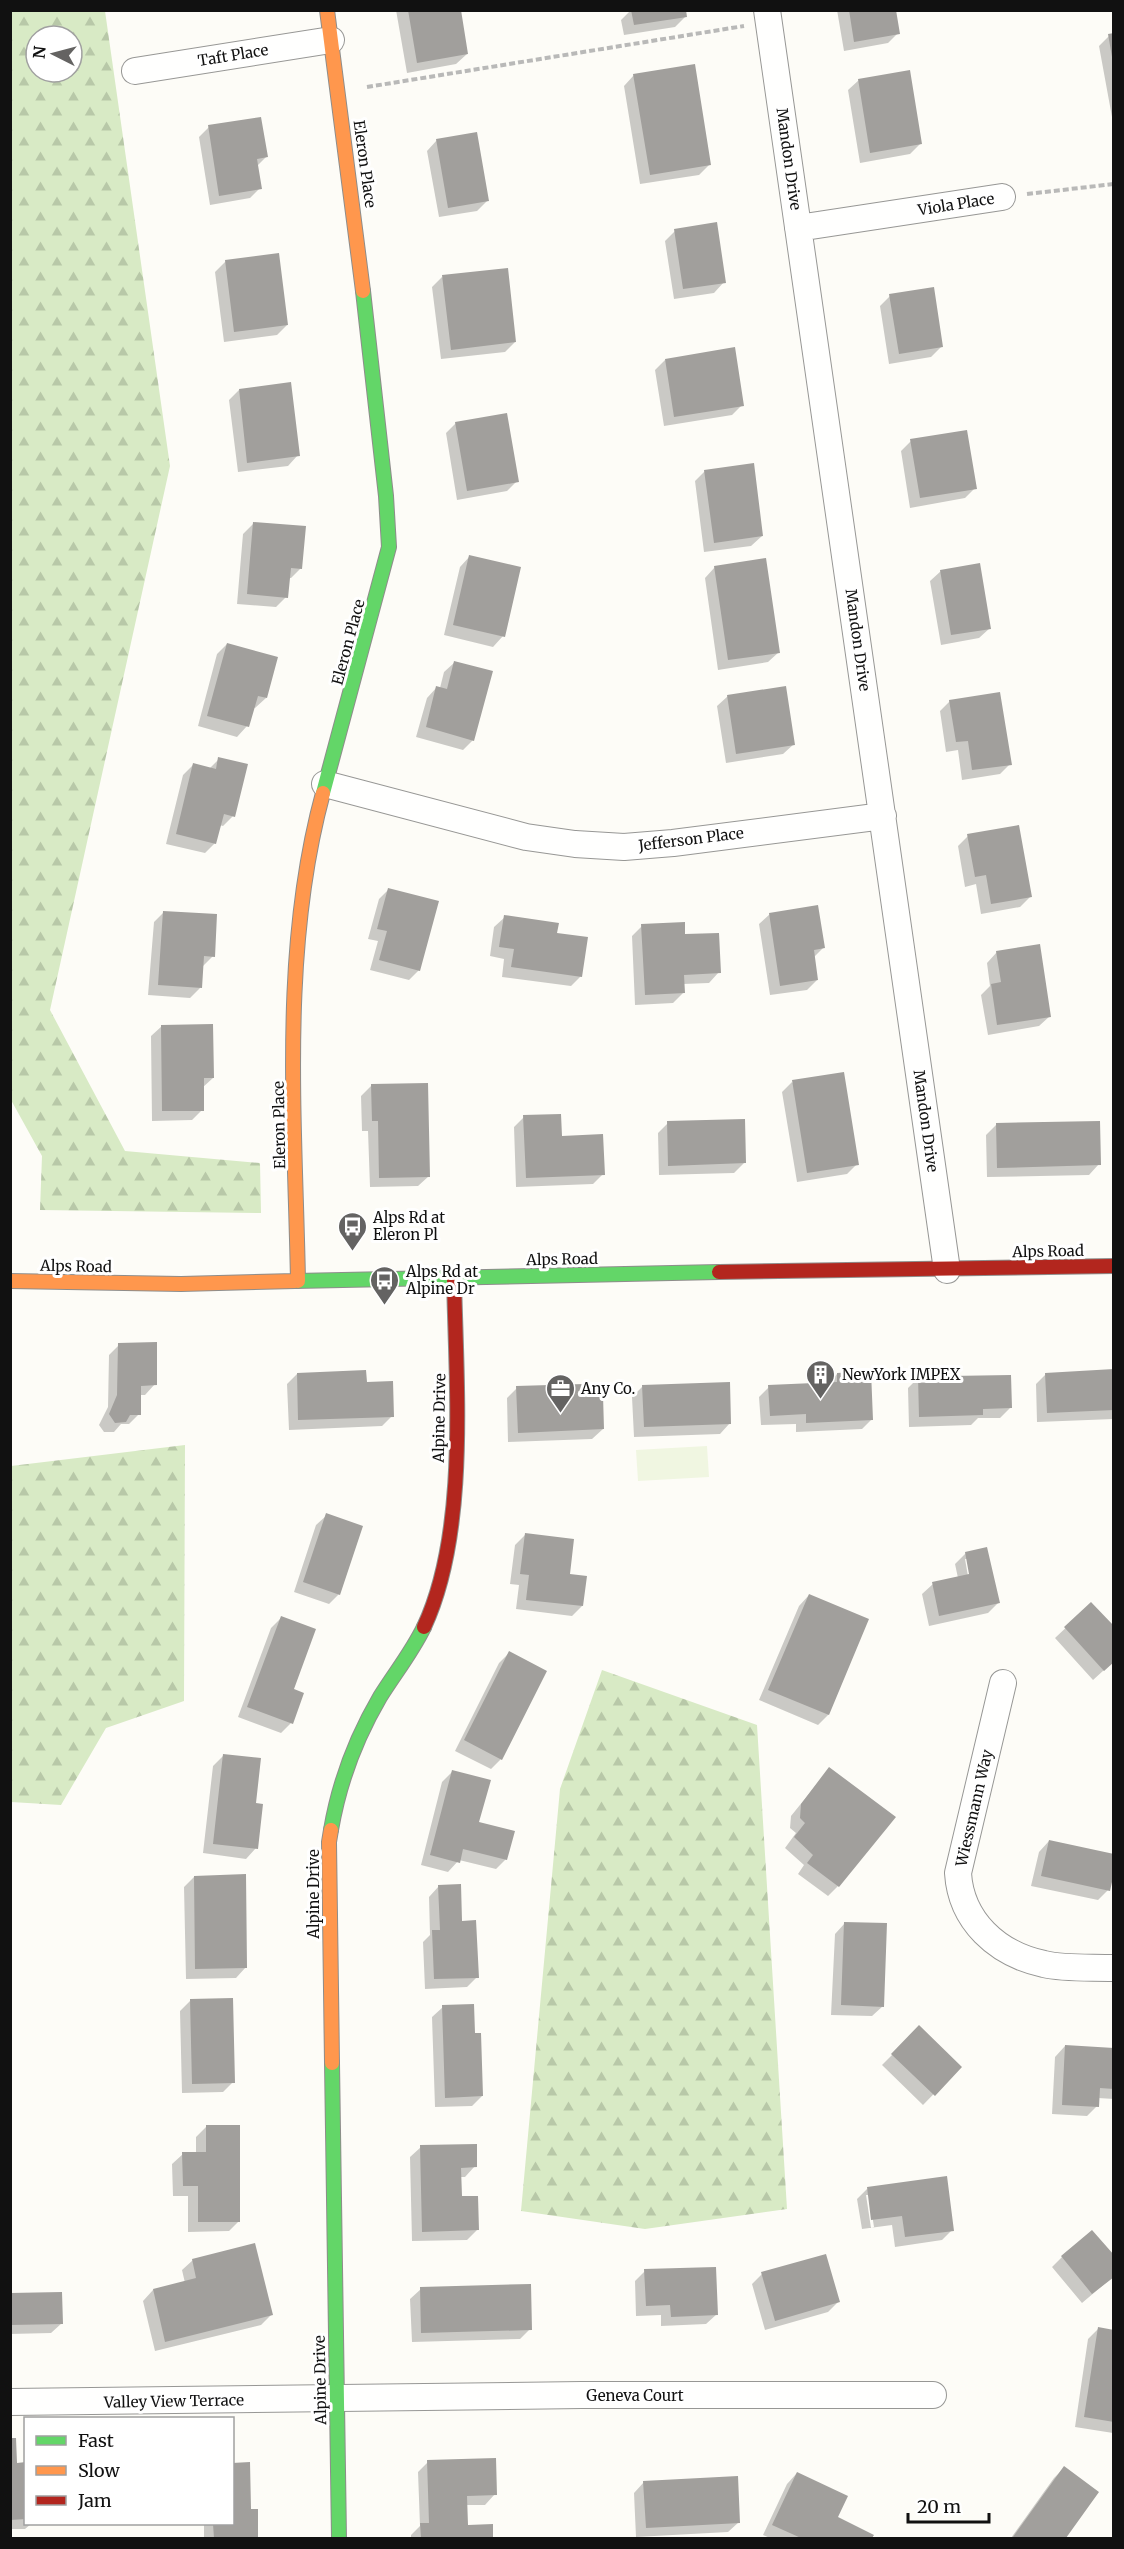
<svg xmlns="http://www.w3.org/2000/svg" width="1124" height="2549" font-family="Merriweather,serif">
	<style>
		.forest { fill: url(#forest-firs); fill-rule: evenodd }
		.pitch { fill: #f0f6e1 }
		.shadow { fill: #0003; fill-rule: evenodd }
		.building { fill: #a19f9c }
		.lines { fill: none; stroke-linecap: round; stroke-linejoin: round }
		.street-casing { stroke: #979795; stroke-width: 28 }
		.fast-casing { stroke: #8e8d8b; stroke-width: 16 }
		.slow-casing { stroke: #8e8d8b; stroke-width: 16 }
		.jam-casing { stroke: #8e8d8b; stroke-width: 16 }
		.path { stroke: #b9b9b8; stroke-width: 4; stroke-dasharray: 6 3; stroke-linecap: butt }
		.street { stroke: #fffffe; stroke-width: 26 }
		.fast { stroke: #63d668; stroke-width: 14 }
		.slow { stroke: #ff974d; stroke-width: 14 }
		.jam { stroke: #b3261e; stroke-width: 14 }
		.labels { text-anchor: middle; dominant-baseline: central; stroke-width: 6; stroke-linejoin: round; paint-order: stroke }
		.street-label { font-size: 15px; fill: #111; stroke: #fff }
		.poi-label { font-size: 15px; fill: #111; stroke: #fff; text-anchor: start }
	</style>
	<defs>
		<pattern id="forest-firs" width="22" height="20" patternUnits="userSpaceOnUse" patternTransform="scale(1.5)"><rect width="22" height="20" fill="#d8eac5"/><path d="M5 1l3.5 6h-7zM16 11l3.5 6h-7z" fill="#b8c8a8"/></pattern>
	</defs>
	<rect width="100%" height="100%" fill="#fdfcf7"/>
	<!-- forest -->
	<path class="forest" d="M10 11H105L170 466 50 1010 125 1151 260 1163 261 1213 40 1210 42 1156 11 1100ZM36 36H72V72H36Z
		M185 1445 184 1701 106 1728 61 1805 11 1802V1466Z
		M602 1670 757 1725 787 2209 645 2229 521 2211 560 1789Z"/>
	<!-- pitch -->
	<path class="pitch" d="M707 1446 709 1477 638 1481 636 1450Z"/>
	<!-- shadow -->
	<path class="shadow" d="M396 10H459L467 54 456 64 407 73Z
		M631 10H684L685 17 675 27 624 35 621 20Z
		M837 10H894L898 33 888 43 844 51Z
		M1114 35V128L1099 46 1109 36Z
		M634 75 709 165 699 175 640 184 624 86Z
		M859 80 920 144 910 154 860 163 848 90Z
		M209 127 266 157 257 166 260 188 250 198 210 205 199 137Z
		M437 140 488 200 477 211 439 217 427 151Z
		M675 231 724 282 714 293 674 299 665 241Z
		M226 261 287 325 277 335 224 342 215 272Z
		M442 277 515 342 505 352 441 359 432 287Z
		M890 296 942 346 931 357 889 364 880 306Z
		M665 360 742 405 732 415 664 426 655 370Z
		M239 390 298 455 288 466 238 472 229 400Z
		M456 423 517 481 507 491 457 500 446 433Z
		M911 441 975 488 965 498 910 508 901 451Z
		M705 471 762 536 751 546 704 552 695 481Z
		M254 523 301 568 291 578H288L286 597 276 607 237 604 243 534Z
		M470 556 503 636 493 647 444 635 460 567Z
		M715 567 779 652 768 662 718 670 705 578Z
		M941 571 990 628 979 638 941 645 930 581Z
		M227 644 266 698 255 708 253 707 247 726 237 737 198 726 217 654Z
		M455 662 473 740 463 750 416 737 427 698 437 687 440 688 444 672Z
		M728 696 794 744 783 754 726 763 717 706Z
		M950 701 1010 764 1000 774 962 780 958 750 946 752 940 711Z
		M219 759 233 816 223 826 219 825 215 843 205 853 166 844 183 775 193 765 209 769Z
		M968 836 1030 897 1020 907 981 914 976 884 965 887 958 846Z
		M389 889 419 970 409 980 370 970 378 941 368 939 379 899Z
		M164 912 213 956 203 966 200 988 190 998 148 995 154 922Z
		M770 914 823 948 813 958 817 980 807 990 770 995 759 924Z
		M505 917 556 934 581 976 571 986 502 977 504 959 490 956 494 927Z
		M642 926 684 936 719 972 709 983 683 984V993L673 1003 635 1005 632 936Z
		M997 952 1050 1016 1039 1026 988 1035 981 995 990 986 987 963Z
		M162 1026 213 1078 202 1088V1110L192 1120 152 1121 151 1036Z
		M792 1082 857 1164 847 1174 797 1182 782 1092Z
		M372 1085 429 1176 418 1186 370 1187 368 1131H362L361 1096Z
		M524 1117 560 1137 603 1174 593 1184 516 1187 514 1127Z
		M668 1123 744 1163 734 1173 659 1175 658 1133Z
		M996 1125 1099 1164 1089 1175 987 1177 986 1135Z
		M119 1345 155 1384 145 1395H140L139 1414 129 1424H121L114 1432H104L99 1425 108 1407 109 1355Z
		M933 1368 948 1378 1010 1408 1000 1418H978L971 1425 909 1427 908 1388 918 1378H924Z
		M1114 1371V1419L1037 1422 1036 1384 1046 1374Z
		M297 1374 365 1384 392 1416 382 1426 289 1430 287 1384Z
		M837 1374 872 1419 862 1429 796 1432V1424L761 1425 759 1397 769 1387 828 1384Z
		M642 1387 730 1423 720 1434 634 1437 632 1397Z
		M517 1388 582 1397 603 1429 592 1439 508 1442 507 1398Z
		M327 1515 339 1594 329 1604 294 1592 316 1525Z
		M525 1535 569 1576 582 1606 572 1616 516 1609 519 1585 510 1584 515 1545Z
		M966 1553 998 1603 988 1613 929 1626 922 1594 933 1584 958 1578 955 1564ZM965 1559H968L972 1581 969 1582Z
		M809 1595 867 1620 828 1715 818 1725 759 1700 799 1606Z
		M1091 1604 1114 1661 1093 1680 1055 1638Z
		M282 1617 292 1690 291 1723 281 1733 238 1717 271 1628Z
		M509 1653 501 1759 491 1769 455 1751 499 1663Z
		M224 1755 254 1804 256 1848 246 1859 203 1853 213 1766Z
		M829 1769 838 1886 828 1896 798 1874 804 1865 785 1848 796 1833 790 1828 791 1816Z
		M452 1772 478 1823 506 1859 496 1869 459 1860 448 1872 421 1865 442 1782Z
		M1049 1841 1108 1890 1098 1900 1031 1886 1039 1852Z
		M194 1877 246 1967 236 1978 186 1979 184 1887Z
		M439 1886 461 1923 477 1977 467 1987 425 1989 423 1942 430 1935 429 1897Z
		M845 1923 883 2006 872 2016 831 2015 835 1934Z
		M190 2001 233 2082 223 2092 182 2093 180 2011Z
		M443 2007 474 2035 482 2096 472 2106 435 2107 432 2017Z
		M919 2028 960 2067 923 2105 882 2065Z
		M1065 2046 1114 2049V2099L1098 2098 1097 2106 1087 2116 1052 2114 1055 2057Z
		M206 2127 239 2221 229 2231 188 2232V2196H173L172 2164 183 2154 196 2153V2137Z
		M421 2147 475 2166 465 2177H460V2197L477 2230 467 2240 412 2241 410 2157Z
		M867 2189 952 2230 942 2240 895 2247 892 2225 862 2229 857 2199ZM866 2195H869L874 2227 871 2228Z
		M1062 2257 1114 2276 1082 2303 1052 2267Z
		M193 2260 271 2315 261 2325 155 2351 143 2301 153 2290 185 2283 182 2270Z
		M645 2271 717 2314 706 2324 661 2326V2315L636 2316 635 2281Z
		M762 2274 838 2302 828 2312 765 2330 752 2284Z
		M421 2289 530 2329 520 2339 412 2342 410 2299Z
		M10 2294 62 2323 51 2333 10 2334Z
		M1098 2329 1114 2331 1113 2433 1075 2427 1088 2339Z
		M10 2440 15 2464H26V2524H31L25 2529H10Z
		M428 2462 495 2494 485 2505H466L467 2527 492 2526V2538H411V2535L420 2526 418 2472Z
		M1064 2468 1097 2492 1064 2538H1011L1054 2478Z
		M797 2473 836 2518 872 2535 871 2538H770L763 2535 787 2484Z
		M644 2482 739 2522 728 2532 636 2537 634 2493Z
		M250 2511H256L257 2538H204V2524H232Z"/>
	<!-- building -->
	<path class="building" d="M408 10H461L468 54 417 63Z
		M631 10H686L687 17 634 25Z
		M849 10H896L900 34 854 42Z
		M1114 33V57H1112L1108 34Z
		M695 64 711 165 650 175 633 74Z
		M910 70 922 144 870 153 858 79Z
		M261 117 268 157 257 159 262 189 219 196 208 125Z
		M477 132 489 201 448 208 436 139Z
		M717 222 726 283 683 289 674 229Z
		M279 253 288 325 234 332 225 260Z
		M508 268 516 342 451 350 442 275Z
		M934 287 943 347 899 354 889 294Z
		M735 347 744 406 674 417 665 359Z
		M291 382 300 456 247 463 239 389Z
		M507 413 519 482 467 491 455 422Z
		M967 430 977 489 920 498 910 439Z
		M754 463 763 536 714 543 704 470Z
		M253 522 306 526 302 569 291 568 288 598 247 594Z
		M469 555 521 567 505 637 453 625Z
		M766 558 780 653 728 660 714 566Z
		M980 563 991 629 951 635 940 570Z
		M227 643 278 657 267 698 258 696 249 727 207 716Z
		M454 661 493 671 474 741 426 727 436 686 447 689Z
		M786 686 795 745 736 754 727 695Z
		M1000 692 1012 765 972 770 968 741 956 742 949 700Z
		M218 757 248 764 235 817 224 814 216 844 176 834 193 763 216 769Z
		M1019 825 1032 897 991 904 986 875 975 877 967 834Z
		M388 888 439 901 420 971 379 960 387 931 377 929Z
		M818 905 825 948 814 950 818 980 780 986 769 913Z
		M163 911 217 914 215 957 204 956 202 988 158 985Z
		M504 915 559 923 557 933 588 937 582 977 511 967 514 949 499 947Z
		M685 922V934L719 933 721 973 684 975 685 993 645 995 641 924Z
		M1040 944 1051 1017 997 1025 991 984 1001 982 996 951Z
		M213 1024 214 1078H204V1111H162L161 1025Z
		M844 1072 859 1165 807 1173 792 1080Z
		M428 1083 430 1177 379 1178 378 1121H372L371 1084Z
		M561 1114 562 1136 603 1134 605 1175 526 1178 523 1115Z
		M745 1119 746 1163 668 1166 667 1121Z
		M1100 1121 1101 1165 997 1168 996 1123Z
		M157 1342V1385L141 1386V1415H130L126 1422 115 1423 109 1414 117 1395 118 1343Z
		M933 1367H950V1376L1011 1375 1012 1408 983 1409V1415L919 1417 918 1376H933Z
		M1114 1369V1410L1047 1413 1045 1373Z
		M366 1370 367 1382 393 1381 394 1417 298 1420 297 1373Z
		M871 1371 873 1420 806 1423V1414L770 1416 768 1385 837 1382V1373Z
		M730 1382 731 1424 644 1427 642 1385Z
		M584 1384V1396L603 1395 604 1429 518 1433 516 1386Z
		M326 1513 363 1526 340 1595 303 1582Z
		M525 1533 574 1539 570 1574 587 1576 583 1606 526 1600 529 1575 520 1574Z
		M987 1547 1000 1603 939 1616 932 1582 969 1574 965 1552Z
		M809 1594 869 1619 829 1715 768 1690Z
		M1091 1602 1114 1626V1662L1104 1671 1064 1627Z
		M281 1616 316 1629 294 1689 304 1693 293 1724 247 1707Z
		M509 1651 547 1671 502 1760 464 1740Z
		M223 1754 261 1758 256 1803 263 1804 258 1849 213 1844Z
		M829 1767 896 1817 839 1887 807 1863 813 1855 794 1837 805 1823 800 1818 801 1804Z
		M452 1770 491 1780 479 1822 515 1831 507 1860 463 1849 460 1863 430 1855Z
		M1049 1840 1114 1854V1873L1110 1891 1041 1876Z
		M246 1874 247 1968 195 1969 194 1876Z
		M461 1884 462 1921 476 1920 479 1978 434 1979 432 1930H440L438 1885Z
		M844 1922 887 1923 884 2007 841 2005Z
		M233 1998 235 2083 192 2084 190 1999Z
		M474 2004 475 2033H481L483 2096 445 2098 442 2005Z
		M919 2025 962 2067 935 2096 891 2054Z
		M1065 2045 1114 2048V2089L1100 2088 1099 2107 1062 2105Z
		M206 2125H240V2222H198V2186H183L182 2152H206Z
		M477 2144V2167L461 2168 462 2196H478L479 2230 422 2232 420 2145Z
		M947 2176 954 2231 905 2237 902 2216 871 2220 867 2187Z
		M1092 2230 1114 2255V2277L1092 2294 1061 2256Z
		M255 2243 273 2315 165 2342 153 2289 196 2278 192 2259Z
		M826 2254 840 2302 775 2321 761 2272Z
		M716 2267 718 2315 671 2317 670 2305 646 2306 644 2269Z
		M531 2284 532 2330 421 2333 420 2287Z
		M62 2292 63 2324 10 2325V2293Z
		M1098 2327 1114 2330V2422L1084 2417Z
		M10 2438H16L17 2463 26 2462V2519L10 2520Z
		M496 2458 497 2495 467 2496 468 2525 493 2524V2538H421L420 2523H429L427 2460Z
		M250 2462 251 2509H258V2538H214L213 2524H232V2463Z
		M1064 2466 1099 2492 1066 2538H1014L1013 2537Z
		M797 2472 848 2496 838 2517 874 2535 872 2538H801L772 2525Z
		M738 2476 740 2523 646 2528 643 2481Z"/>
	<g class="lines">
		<defs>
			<path id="street" d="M767 10 947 1270
				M135 71 331 40
				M798 228 1002 197
				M325 784 526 837 575 844 624 847 673 843 883 816
				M1003 1683 958 1873C961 1921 997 1954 1044 1964 1065 1969 1091 1967 1114 1968
				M10 2402 582 2395H933"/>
			<path id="fast" d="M323 793 389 547 386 496 363 291
				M295 1281 719 1272
				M331 1830C339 1783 356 1738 380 1697 395 1673 412 1652 424 1627
				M332 2063 339 2538"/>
			<path id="slow" d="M327 10 363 291
				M10 1281 181 1284 295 1281
				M298 1281C295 1119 280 951 323 793
				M331 1830 329 1842 332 2063"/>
			<path id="jam" d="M719 1272 1114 1266
				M424 1627C469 1531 456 1383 454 1278"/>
		</defs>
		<!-- street casing -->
		<use href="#street" class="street-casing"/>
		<!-- fast casing -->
		<use href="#fast" class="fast-casing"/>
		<!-- slow casing -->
		<use href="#slow" class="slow-casing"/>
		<!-- jam casing -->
		<use href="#jam" class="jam-casing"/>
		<!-- path -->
		<path class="path" d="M367 87 744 26
			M1027 194 1114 184"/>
		<!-- street -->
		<use href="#street" class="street"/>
		<!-- fast -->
		<use href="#fast" class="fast"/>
		<!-- slow -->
		<use href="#slow" class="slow"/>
		<!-- jam -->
		<use href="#jam" class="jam"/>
	</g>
	<!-- icons -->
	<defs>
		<symbol id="bus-pin" viewBox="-11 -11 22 30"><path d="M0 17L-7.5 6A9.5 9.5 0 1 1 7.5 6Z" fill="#646362" stroke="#fff"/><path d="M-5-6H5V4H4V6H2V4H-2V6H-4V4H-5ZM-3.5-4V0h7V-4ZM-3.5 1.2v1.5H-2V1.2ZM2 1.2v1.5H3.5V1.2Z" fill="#fff"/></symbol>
		<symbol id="building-pin" viewBox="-11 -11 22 30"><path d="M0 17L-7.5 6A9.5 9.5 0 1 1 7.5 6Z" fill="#646362" stroke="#fff"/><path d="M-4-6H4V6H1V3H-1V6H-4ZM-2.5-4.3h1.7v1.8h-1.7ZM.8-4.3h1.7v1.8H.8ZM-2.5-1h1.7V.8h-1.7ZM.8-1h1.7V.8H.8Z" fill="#fff"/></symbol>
		<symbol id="office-pin" viewBox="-11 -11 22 30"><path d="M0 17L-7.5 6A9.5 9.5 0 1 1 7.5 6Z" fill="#646362" stroke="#fff"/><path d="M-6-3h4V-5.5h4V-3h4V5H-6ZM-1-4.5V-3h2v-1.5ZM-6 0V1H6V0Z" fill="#fff"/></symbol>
	</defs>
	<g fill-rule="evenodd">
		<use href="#bus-pin" x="336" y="1210" width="33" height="45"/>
		<use href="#bus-pin" x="368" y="1264" width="33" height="45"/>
		<use href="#building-pin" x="804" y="1358" width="33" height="45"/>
		<use href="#office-pin" x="544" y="1372" width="33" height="45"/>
	</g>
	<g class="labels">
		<!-- street labels -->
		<g class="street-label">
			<text transform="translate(233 55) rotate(-9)">Taft Place</text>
			<text transform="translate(789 159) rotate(82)">Mandon Drive</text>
			<text transform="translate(365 164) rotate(82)">Eleron Place</text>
			<text transform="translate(956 204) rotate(-9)">Viola Place</text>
			<text transform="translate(858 640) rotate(82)">Mandon Drive</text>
			<text transform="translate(348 642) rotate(-75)">Eleron Place</text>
			<text transform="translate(691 839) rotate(-7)">Jefferson Place</text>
			<text transform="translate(926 1121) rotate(82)">Mandon Drive</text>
			<text transform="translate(279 1125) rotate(-91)">Eleron Place</text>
			<text transform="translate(1048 1251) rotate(-1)">Alps Road</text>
			<text transform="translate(562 1259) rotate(-1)">Alps Road</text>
			<text transform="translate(76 1266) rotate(1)">Alps Road</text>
			<text transform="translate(439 1418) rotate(-89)">Alpine Drive</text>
			<text transform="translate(974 1808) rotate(-77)">Wiessmann Way</text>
			<text transform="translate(313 1894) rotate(-90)">Alpine Drive</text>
			<text transform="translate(320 2380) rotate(-91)">Alpine Drive</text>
			<text x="635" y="2395">Geneva Court</text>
			<text transform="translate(174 2401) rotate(-1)">Valley View Terrace</text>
		</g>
		<!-- poi labels -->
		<g class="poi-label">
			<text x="373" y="1217">Alps Rd at<tspan x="373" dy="17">Eleron Pl</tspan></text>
			<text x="406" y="1271">Alps Rd at<tspan x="406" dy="17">Alpine Dr</tspan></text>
			<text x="842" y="1374">NewYork IMPEX</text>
			<text x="581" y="1388">Any Co.</text>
		</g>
	</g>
	<!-- border -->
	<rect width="1124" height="2549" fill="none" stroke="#111111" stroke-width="24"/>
	<!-- legend -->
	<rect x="24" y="2417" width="210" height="108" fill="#ffffff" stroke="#a0a0a0" stroke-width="1.5"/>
	<rect x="36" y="2436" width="30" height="9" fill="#63d668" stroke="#a0a0a0" stroke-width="1.5"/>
	<text x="78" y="2447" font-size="18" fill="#111111">Fast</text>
	<rect x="36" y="2466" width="30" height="9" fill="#ff974d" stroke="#a0a0a0" stroke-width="1.5"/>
	<text x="78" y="2477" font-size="18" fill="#111111">Slow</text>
	<rect x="36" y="2496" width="30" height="9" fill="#b3261e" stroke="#a0a0a0" stroke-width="1.5"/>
	<text x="78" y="2507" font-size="18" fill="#111111">Jam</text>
	<!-- north arrow -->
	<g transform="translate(54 54) rotate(276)"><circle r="28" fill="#ffffff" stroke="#a0a0a0" stroke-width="1.5"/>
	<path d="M0-4.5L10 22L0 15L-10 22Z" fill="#646362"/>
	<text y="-9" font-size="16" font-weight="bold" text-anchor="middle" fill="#111111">N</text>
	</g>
	<!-- scale -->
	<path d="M908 2513v9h81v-9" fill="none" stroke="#111111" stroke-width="3"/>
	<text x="917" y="2513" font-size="18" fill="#111111" stroke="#ffffff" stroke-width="4.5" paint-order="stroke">20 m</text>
</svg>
